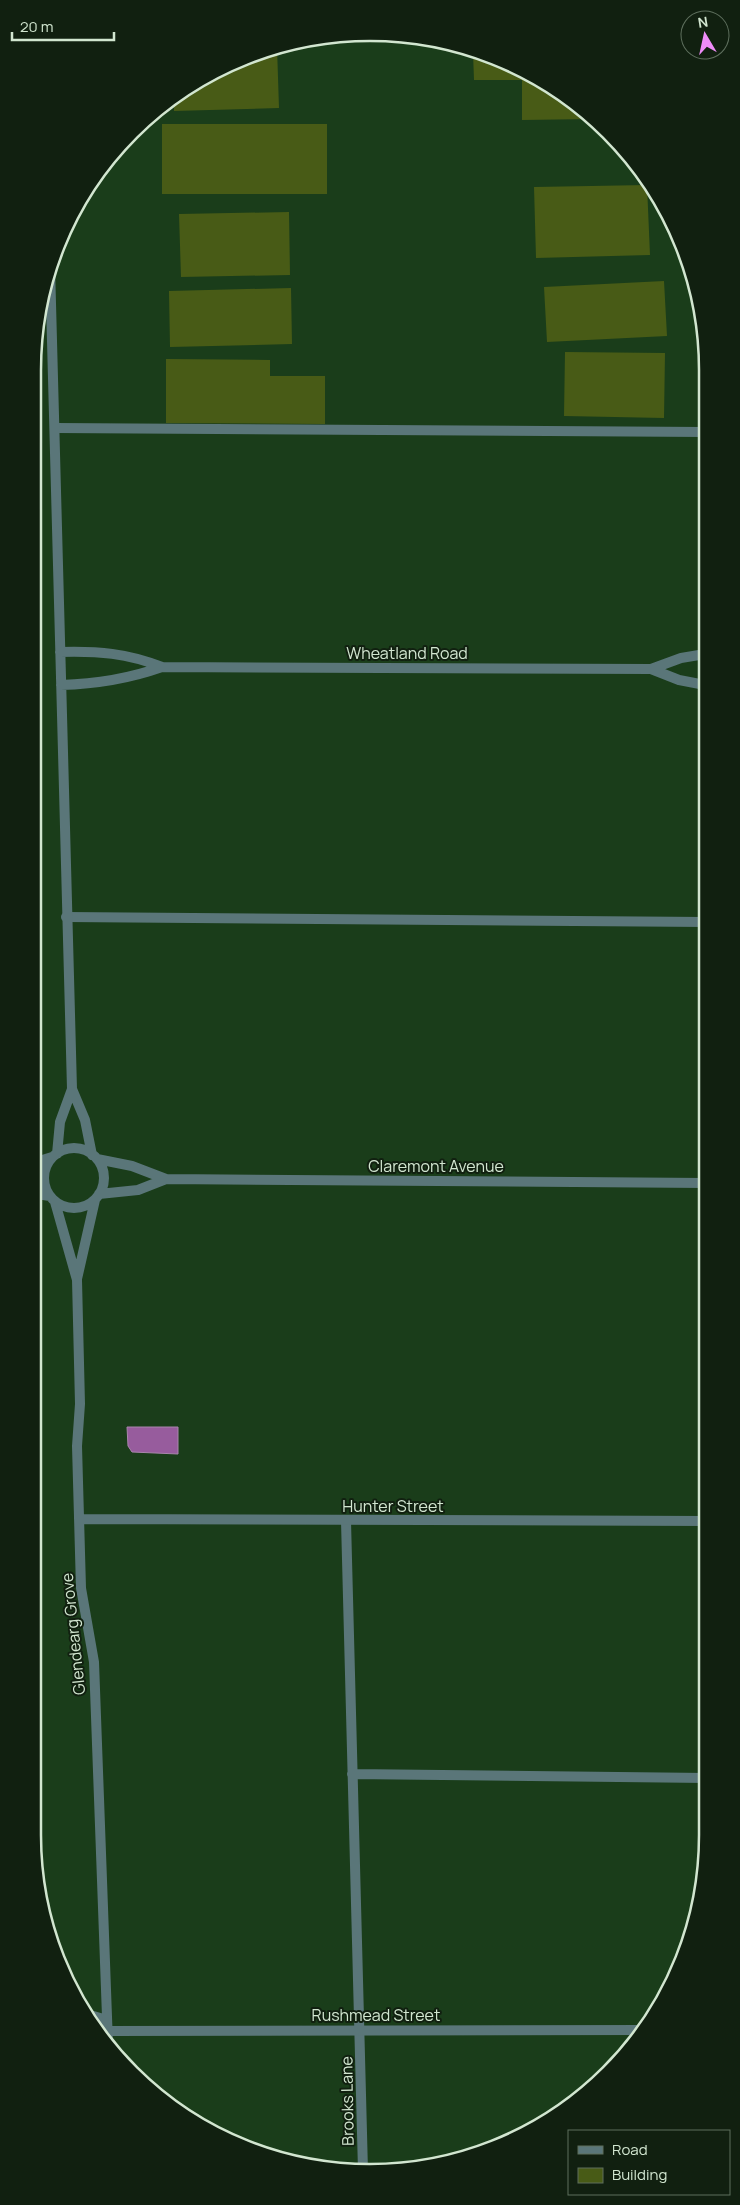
<svg xmlns="http://www.w3.org/2000/svg" width="740" height="2205" font-family="Manrope,sans-serif">
	<style>
		.water { fill: #975c9d; stroke: #a985ac }
		.building { fill: #485b16 }
		.lines { fill: none; stroke-linecap: round; stroke-linejoin: round }
		.service { stroke: #5a7679; stroke-width: 10 }
		.minor { stroke: #5a7679; stroke-width: 10 }
		.labels { text-anchor: middle; dominant-baseline: central; stroke-width: 4; stroke-linejoin: round; paint-order: stroke }
		.street-label { font-size: 16px; fill: #d2e6d0; stroke: #112010 }
		.rim { fill: none; stroke: #d2e6d0; stroke-width: 2.5 }
	</style>
	<rect width="100%" height="100%" fill="#1a3d1a"/>
	<!-- water -->
	<path class="water" d="M127 1427H178V1454L132 1452 128 1446Z"/>
	<!-- building -->
	<path class="building" d="M277 47 279 108 174 111V97L183 89 241 58Z
		M473 53 538 78 592 119 522 120V80H474Z
		M162 124H327V194H162Z
		M647 185 650 255 536 258 534 187Z
		M289 212 290 275 181 277 179 214Z
		M664 281 667 336 547 342 544 287Z
		M291 288 292 344 170 347 169 291Z
		M565 352 665 353 664 418 564 416Z
		M166 359 270 360V376H325V424L166 423Z"/>
	<g class="lines">
		<!-- service -->
		<path class="service" d="M55 428 705 432
			M66 917 706 922
			M346 1521 363 2171
			M352 1774 707 1778
			M90 2015 107 2020"/>
		<!-- minor -->
		<path class="minor" d="M50 266 72 1089 60 1122 57 1154
			M60 652C98 651 127 653 162 667
			M651 669 679 680 705 685
			M61 685C97 684 128 679 162 667L651 669 681 658 705 654
			M72 1089 85 1120 92 1155
			M44 1178a30 30 0 1 1 60 0a30 30 0 1 1-60 0Z
			M97 1159 132 1166 166 1179 706 1183
			M36 1162 52 1157
			M36 1194 50 1196
			M99 1194 138 1190 166 1179
			M55 1202 77 1280 80 1404 77 1446 81 1588 94 1662 108 2044
			M77 1279 95 1200
			M79 1519 707 1521
			M108 2031 645 2030"/>
	</g>
	<g class="labels">
		<!-- street labels -->
		<g class="street-label">
			<text x="407" y="653">Wheatland Road</text>
			<text x="436" y="1166">Claremont Avenue</text>
			<text x="393" y="1506">Hunter Street</text>
			<text transform="translate(73 1634) rotate(-96)">Glendearg Grove</text>
			<text x="376" y="2015">Rushmead Street</text>
			<text transform="translate(347 2101) rotate(-91)">Brooks Lane</text>
		</g>
	</g>
	<!-- crop -->
	<path d="M0 0H740V2205H0ZM370 41H370A329 329 0 0 1 699 370V1835A329 329 0 0 1 370 2164H370A329 329 0 0 1 41 1835V370A329 329 0 0 1 370 41Z" fill="#112010" fill-rule="evenodd"/>
	<path class="rim" d="M370 41H370A329 329 0 0 1 699 370V1835A329 329 0 0 1 370 2164H370A329 329 0 0 1 41 1835V370A329 329 0 0 1 370 41Z"/>
	<!-- legend -->
	<rect x="568" y="2130" width="162" height="65" fill="#112010" stroke="#5e6f5d"/>
	<rect x="578" y="2146" width="25" height="8" fill="#5a7679" stroke="#5e6f5d"/>
	<text x="612" y="2155" font-size="15" fill="#d2e6d0">Road</text>
	<rect x="578" y="2168" width="25" height="15" fill="#485b16" stroke="#5e6f5d"/>
	<text x="612" y="2180" font-size="15" fill="#d2e6d0">Building</text>
	<!-- north arrow -->
	<g transform="translate(705 35) rotate(351)"><circle r="24" fill="#112010" stroke="#5e6f5d"/>
	<path d="M0-4L9 19L0 12L-9 19Z" fill="#ee8cf8"/>
	<text y="-8" font-size="14" font-weight="bold" text-anchor="middle" fill="#d2e6d0">N</text>
	</g>
	<!-- scale -->
	<path d="M12 32v8h102v-8" fill="none" stroke="#d2e6d0" stroke-width="2.5"/>
	<text x="20" y="32" font-size="15" fill="#d2e6d0" stroke="#112010" stroke-width="4" paint-order="stroke">20 m</text>
</svg>
